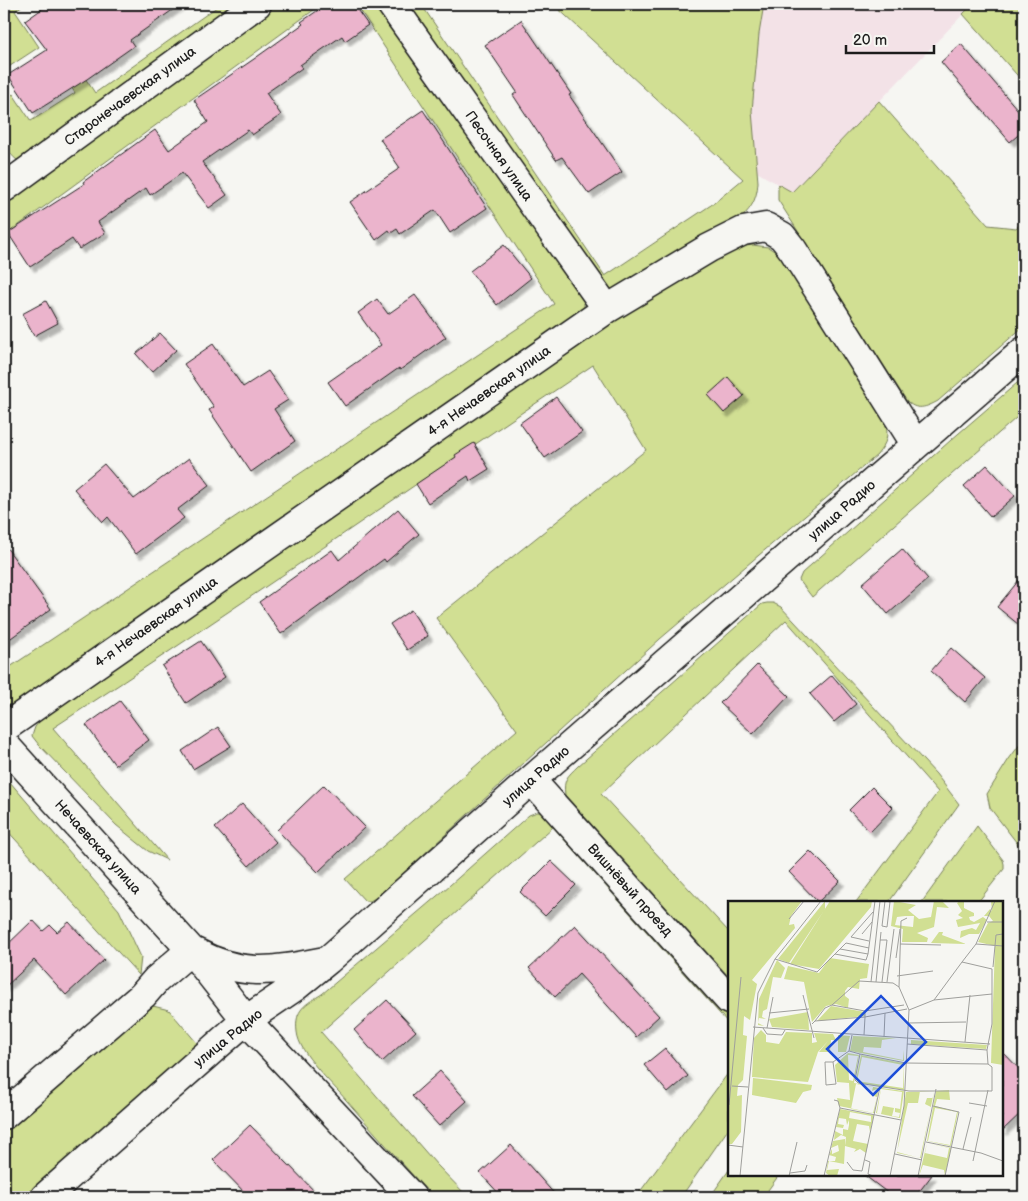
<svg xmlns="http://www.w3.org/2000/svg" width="1028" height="1201" font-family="'Balsamiq Sans',sans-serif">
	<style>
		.built { fill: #f3e2e7 }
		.green { fill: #d1df93; stroke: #767e58 }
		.building { fill: #ebb4cc; stroke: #1c1c1c; filter: url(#shadow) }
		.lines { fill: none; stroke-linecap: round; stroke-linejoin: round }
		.minor-casing { stroke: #1c1c1c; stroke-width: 31 }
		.minor { stroke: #f6f6f2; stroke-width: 28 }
		.labels { text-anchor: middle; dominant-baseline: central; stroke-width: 4; stroke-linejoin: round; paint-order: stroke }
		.street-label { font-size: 14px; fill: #1c1c1c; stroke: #f6f6f2 }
		.inset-road { fill: none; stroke: #9f9f9c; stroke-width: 1 }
		.view { fill: #1d4ed8; fill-opacity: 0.15; stroke: #1d4ed8; stroke-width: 2.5 }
		.inset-edge { fill: none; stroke: #1c1c1c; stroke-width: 2.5 }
	</style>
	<defs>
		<filter id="shadow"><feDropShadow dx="4.5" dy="4.5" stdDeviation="1" flood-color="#0004"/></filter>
	</defs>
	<rect width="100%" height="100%" fill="#f6f6f2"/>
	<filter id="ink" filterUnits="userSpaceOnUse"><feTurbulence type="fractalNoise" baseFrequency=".02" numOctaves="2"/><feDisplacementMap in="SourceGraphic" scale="10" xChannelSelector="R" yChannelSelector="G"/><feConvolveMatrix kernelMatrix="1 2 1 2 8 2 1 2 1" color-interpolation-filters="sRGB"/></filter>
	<g filter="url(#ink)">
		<!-- built -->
		<path class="built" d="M553 4H973L792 192 753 170Z"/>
		<!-- green -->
		<path class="green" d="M4 4H24L15 11 39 47 4 70Z
			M221 4H245L21 160H17C0 148 4 120 4 100L13 94 31 121 75 93 48 51 61 42 95 93Z
			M275 4H322L4 236V202Z
			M356 4H380L584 296V310L13 705 4 704V671L554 304Z
			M408 4H421L605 276 714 203 743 179 553 4H764L759 34 752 111 758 182C757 201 750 211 735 223L616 291H609L526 178Z
			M973 4H1024V83L963 14Z
			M879 101 988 225 1016 228 1023 222 1024 224V326L938 401C927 407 916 412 906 400L778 200V184L792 192Z
			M753 245 768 247 782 256 885 420C889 437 887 442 877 455L660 639 377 897 370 901H365L345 879 517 730 436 618 646 450 593 365C413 485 235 610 53 728L167 860 148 851 116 825 39 745 32 736 35 727 43 717 623 312 737 247Z
			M1024 377V411L812 597 799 580 802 573 951 440Z
			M767 603H773L781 607 936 774 959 804 889 902H856L938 792 786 620 601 794 729 932V977L565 795C563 779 567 777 578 766L762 604Z
			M1024 739V846L1020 847 990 808 987 794 1009 759Z
			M4 775 119 910 141 957 139 975 4 827Z
			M537 812H543L729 1003V1024L553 827 321 1032 437 1165 468 1197H433C403 1165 375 1133 346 1100 332 1083 299 1054 297 1032 294 1009 306 1004 322 994L450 885 529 815Z
			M977 826 1003 860 1004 864V869L978 902H922Z
			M153 1006 169 1010 202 1049 40 1197H4V1129L137 1014Z
			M729 1072V1128L681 1197H636Z
			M729 1170V1175H779L763 1197H710Z"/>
		<!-- building -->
		<path class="building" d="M49 4H181L130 40 134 46 87 79 33 113 8 75 47 50 25 21Z
			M327 4H353L368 25 345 41 342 36 300 65 302 68 266 93 281 115 252 135 248 130 202 162 227 195 209 208 182 173 150 195 146 188 98 222 105 233 79 249 72 239 30 267 8 233 84 184 83 182 155 130 169 150 208 122 194 100 254 59 303 24 301 22Z
			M521 20 571 94 569 95 622 172 589 194 562 157 556 160 513 95 517 92 485 45Z
			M961 44 1024 117V130L1010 142 941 62Z
			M423 110 487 208 450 233 435 210 400 234 397 229 391 233 389 230 376 240 350 202 400 168 380 139Z
			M504 245 531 278 497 305 470 271Z
			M415 295 446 337 400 370 399 368 345 406 328 382 381 345 358 313 377 299 388 314Z
			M46 301 58 323 34 336 22 314Z
			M160 333 176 350 152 372 136 354Z
			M213 344 243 387 268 371 288 400 274 409 295 441 251 472 209 410 214 407 184 364Z
			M728 377 744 396 724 413 708 395Z
			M556 397 582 432 545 458 520 423Z
			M474 443 489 469 470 481 468 476 428 503 416 484 456 457 455 455Z
			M189 458 210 485 177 510 184 518 136 554 108 517 103 522 74 489 104 464 134 499Z
			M987 465 1015 496 991 517 964 486Z
			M398 509 419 534 386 562 384 559 281 634 259 602 332 550 339 560Z
			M4 544 51 609 4 643Z
			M902 549 928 579 888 614 862 584Z
			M1024 574V629L997 607Z
			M411 610 428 636 407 650 390 624Z
			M201 641 225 677 186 703 162 666Z
			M951 648 985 678 965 702 931 671Z
			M757 665 789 696 753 734 720 703Z
			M832 675 856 704 834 722 810 694Z
			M120 701 149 740 115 765 86 725Z
			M218 727 231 746 193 769 182 751Z
			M324 785 365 827 318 872 277 830Z
			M872 787 893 808 870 832 849 810Z
			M242 804 276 842 249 866 215 828Z
			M810 851 840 881 818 902 789 872Z
			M551 861 576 885 545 916 520 892Z
			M33 920 43 931 50 925 57 932 69 922 104 960 66 995 34 960 4 988V948Z
			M575 925 659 1016 636 1037 579 974 555 997 529 968Z
			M387 1000 416 1031 382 1062 354 1030Z
			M665 1048 688 1076 668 1093 644 1065Z
			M1002 1051 1024 1074V1110L1002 1131Z
			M440 1071 467 1101 439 1126 412 1096Z
			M250 1125 320 1197H249L213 1160Z
			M511 1145 557 1197H502L480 1173Z
			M864 1175H932L915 1197H893Z"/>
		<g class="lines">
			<defs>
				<path id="minor" d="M391 4 607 309
					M4 188 257 4
					M4 728 607 309 709 248 743 231 766 227 782 236 793 250 916 445
					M4 744 191 950 246 1020 412 1197
					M531 780 729 1000
					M195 952C243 978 273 971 325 961
					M4 1115 143 995 156 980 191 950
					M45 1197 246 1020 295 987 328 960 531 780 1024 351"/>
			</defs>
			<!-- minor casing -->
			<use href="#minor" class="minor-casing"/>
			<!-- minor -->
			<use href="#minor" class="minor"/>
		</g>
	</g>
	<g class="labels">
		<!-- street labels -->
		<g class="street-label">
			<text transform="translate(130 96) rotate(-36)">Старонечаевская улица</text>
			<text transform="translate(499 156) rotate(55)">Песочная улица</text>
			<text transform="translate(489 391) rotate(-35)">4-я Нечаевская улица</text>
			<text transform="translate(842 510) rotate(-41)">улица Радио</text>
			<text transform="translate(156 622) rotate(-35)">4-я Нечаевская улица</text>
			<text transform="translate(536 776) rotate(-41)">улица Радио</text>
			<text transform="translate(98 847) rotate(48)">Нечаевская улица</text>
			<text transform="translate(630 890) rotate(48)">Вишнёвый проезд</text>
			<text transform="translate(228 1038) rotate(-39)">улица Радио</text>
		</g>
	</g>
	<!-- overview -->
	<g transform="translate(728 901)">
		<rect width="275" height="275" fill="#f6f6f2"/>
		<path d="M0 0H74L63 15 61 24 66 23 67 27 24 79 29 83 22 119 16 115 15 134 19 135 15 179 10 184 9 195 14 194 13 231 4 243H0ZM97 0V8L61 62 50 58ZM102 0H144L143 6 91 68 62 63ZM166 0 188 4 180 9 191 18 203 16 206 0H214L221 7 209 6 206 26 189 32 200 37 199 41H174L175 28 163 25ZM177 15H186L185 26 167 24 169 16ZM232 0H236V7L246 12V15L241 16 242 19 246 21 255 16 259 19 251 33H241L232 37 233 30 244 27 248 29 252 22 230 26 228 19 235 17 230 14 234 10 229 2ZM263 0H275V164L263 162 267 45 250 41 260 22 265 20 261 15H256L262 8 264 10ZM211 31H215L214 34 238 43 203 42ZM102 57 141 63 139 77 132 78 131 88 120 86 117 90V95L121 98 120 107 108 103 98 105 84 121 76 81 56 78 60 65 91 72ZM49 59 57 67 53 77 45 76 39 108 35 110 34 116 38 118 31 117 30 122 36 125 30 124 31 98ZM103 105 137 111V115L89 120ZM80 111 81 129 44 126 41 118ZM33 129 38 134V141L51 143 58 131 84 132V142L89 141 86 132 105 133 108 139H103L102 151H91L100 140 90 151 80 181 24 176 26 137ZM110 134 122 135 118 151H110ZM125 135 168 137 154 139 153 147 136 146 135 151 175 159 176 149V160L122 150ZM183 139 259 144 258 148 183 143ZM120 152 131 154 126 182 151 187 146 212 111 205 109 197 122 199 121 182 109 181 107 164ZM120 154 130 155 125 180 121 179ZM128 183 145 186 144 190 149 188V191L143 194 149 196 145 212 123 208ZM133 154 175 162 176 189 130 182 128 178ZM134 156 175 164V187L129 180ZM25 177 84 184 83 189 75 191 68 202 24 194ZM153 187 176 190 172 217 148 212ZM153 188 174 191 172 208 167 207V211L172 212 171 216 164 215 166 207 155 205 153 213 149 212ZM221 189 222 199 209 198 207 205 230 211 223 245 199 240 208 190ZM207 207 229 211 222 244 200 240ZM206 190 193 257 169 252 178 191ZM192 190H206L205 197H199L197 203 203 206 192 257 169 251 180 202H190ZM112 208 146 214 142 231 141 225 129 223 125 240 140 243 138 252 132 248 126 251 128 248 117 245 116 263 101 260 99 269 111 268 109 275H102L98 272 100 260H107L108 256 101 254 104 248V253L111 250 110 244 103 247 105 240 117 238V245L118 236 113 234 106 239 107 230 115 234V228L120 229 121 224V219L119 224 118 218 111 217 110 223 116 224 115 227 108 226ZM122 211 143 215V221L121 217ZM199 242 223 247 217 275 216 269 195 264 191 275ZM199 242 221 247 219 257 197 252Z" fill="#d1df93" fill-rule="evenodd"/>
		<path class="inset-road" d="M157 0 154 25 159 26 162 1 158 0M61 18 76 0M259 21H275M134 33 144 21M152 39H159L154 81M141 40 123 36 145 11M172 43 213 44M248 43 267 0M112 48 118 42 141 47M107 53 138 59 140 53M168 57 172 28M47 58 89 71 112 48 140 53 147 0M234 61 248 43 275 45M265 66 268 34 275 33M169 75 205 70M143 81 152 0M148 81 153 31M159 81 166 28M171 86 173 20 179 17M75 94 86 137M206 99 264 93M104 104 131 80 165 82 171 86 181 109M181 109 206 99 234 61 264 68M41 112 81 108M87 120 97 107 104 104 137 110M180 122 238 121M84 123 87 120 137 116V110L176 104M25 126 262 143M35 127 39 133 54 134 57 129M39 127 45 96M124 134 121 150 132 153 178 162 260 163M136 134 137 116 179 108M156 136 157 112M237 141 242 94M179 143 259 149M132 153 127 179 130 182 181 190H264V166L260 163 259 149 264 123V68M105 161 108 183 98 184 97 161H105L121 150M4 185 20 186M241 202 259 205M1 204 13 76M205 205 231 211 217 275M112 207 173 219M198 241 253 252 275 260M0 244 15 246M235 248 243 216M167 253 194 259M137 259 142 261 140 273 145 275M245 260 260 189M119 261 125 269 134 270 152 186M62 272 77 270 79 264M12 275 30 92 47 58 93 0M61 275 69 241M96 275 112 207 110 200 106 199M162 275 176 205 181 109M190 275 208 188"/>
		<path class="view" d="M153 95 198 141 145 194 99 148Z"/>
		<rect width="275" height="275" class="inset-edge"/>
	</g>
	<!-- margin -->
	<rect width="1028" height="1201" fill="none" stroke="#f6f6f2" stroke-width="20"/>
	<rect x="10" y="10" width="1008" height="1181" fill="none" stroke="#1c1c1c" stroke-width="2" filter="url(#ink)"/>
	<!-- scale -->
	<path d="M846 45v8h88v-8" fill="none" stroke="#1c1c1c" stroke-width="2.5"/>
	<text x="853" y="45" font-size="15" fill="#1c1c1c" stroke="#f6f6f2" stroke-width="4" paint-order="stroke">20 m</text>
</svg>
